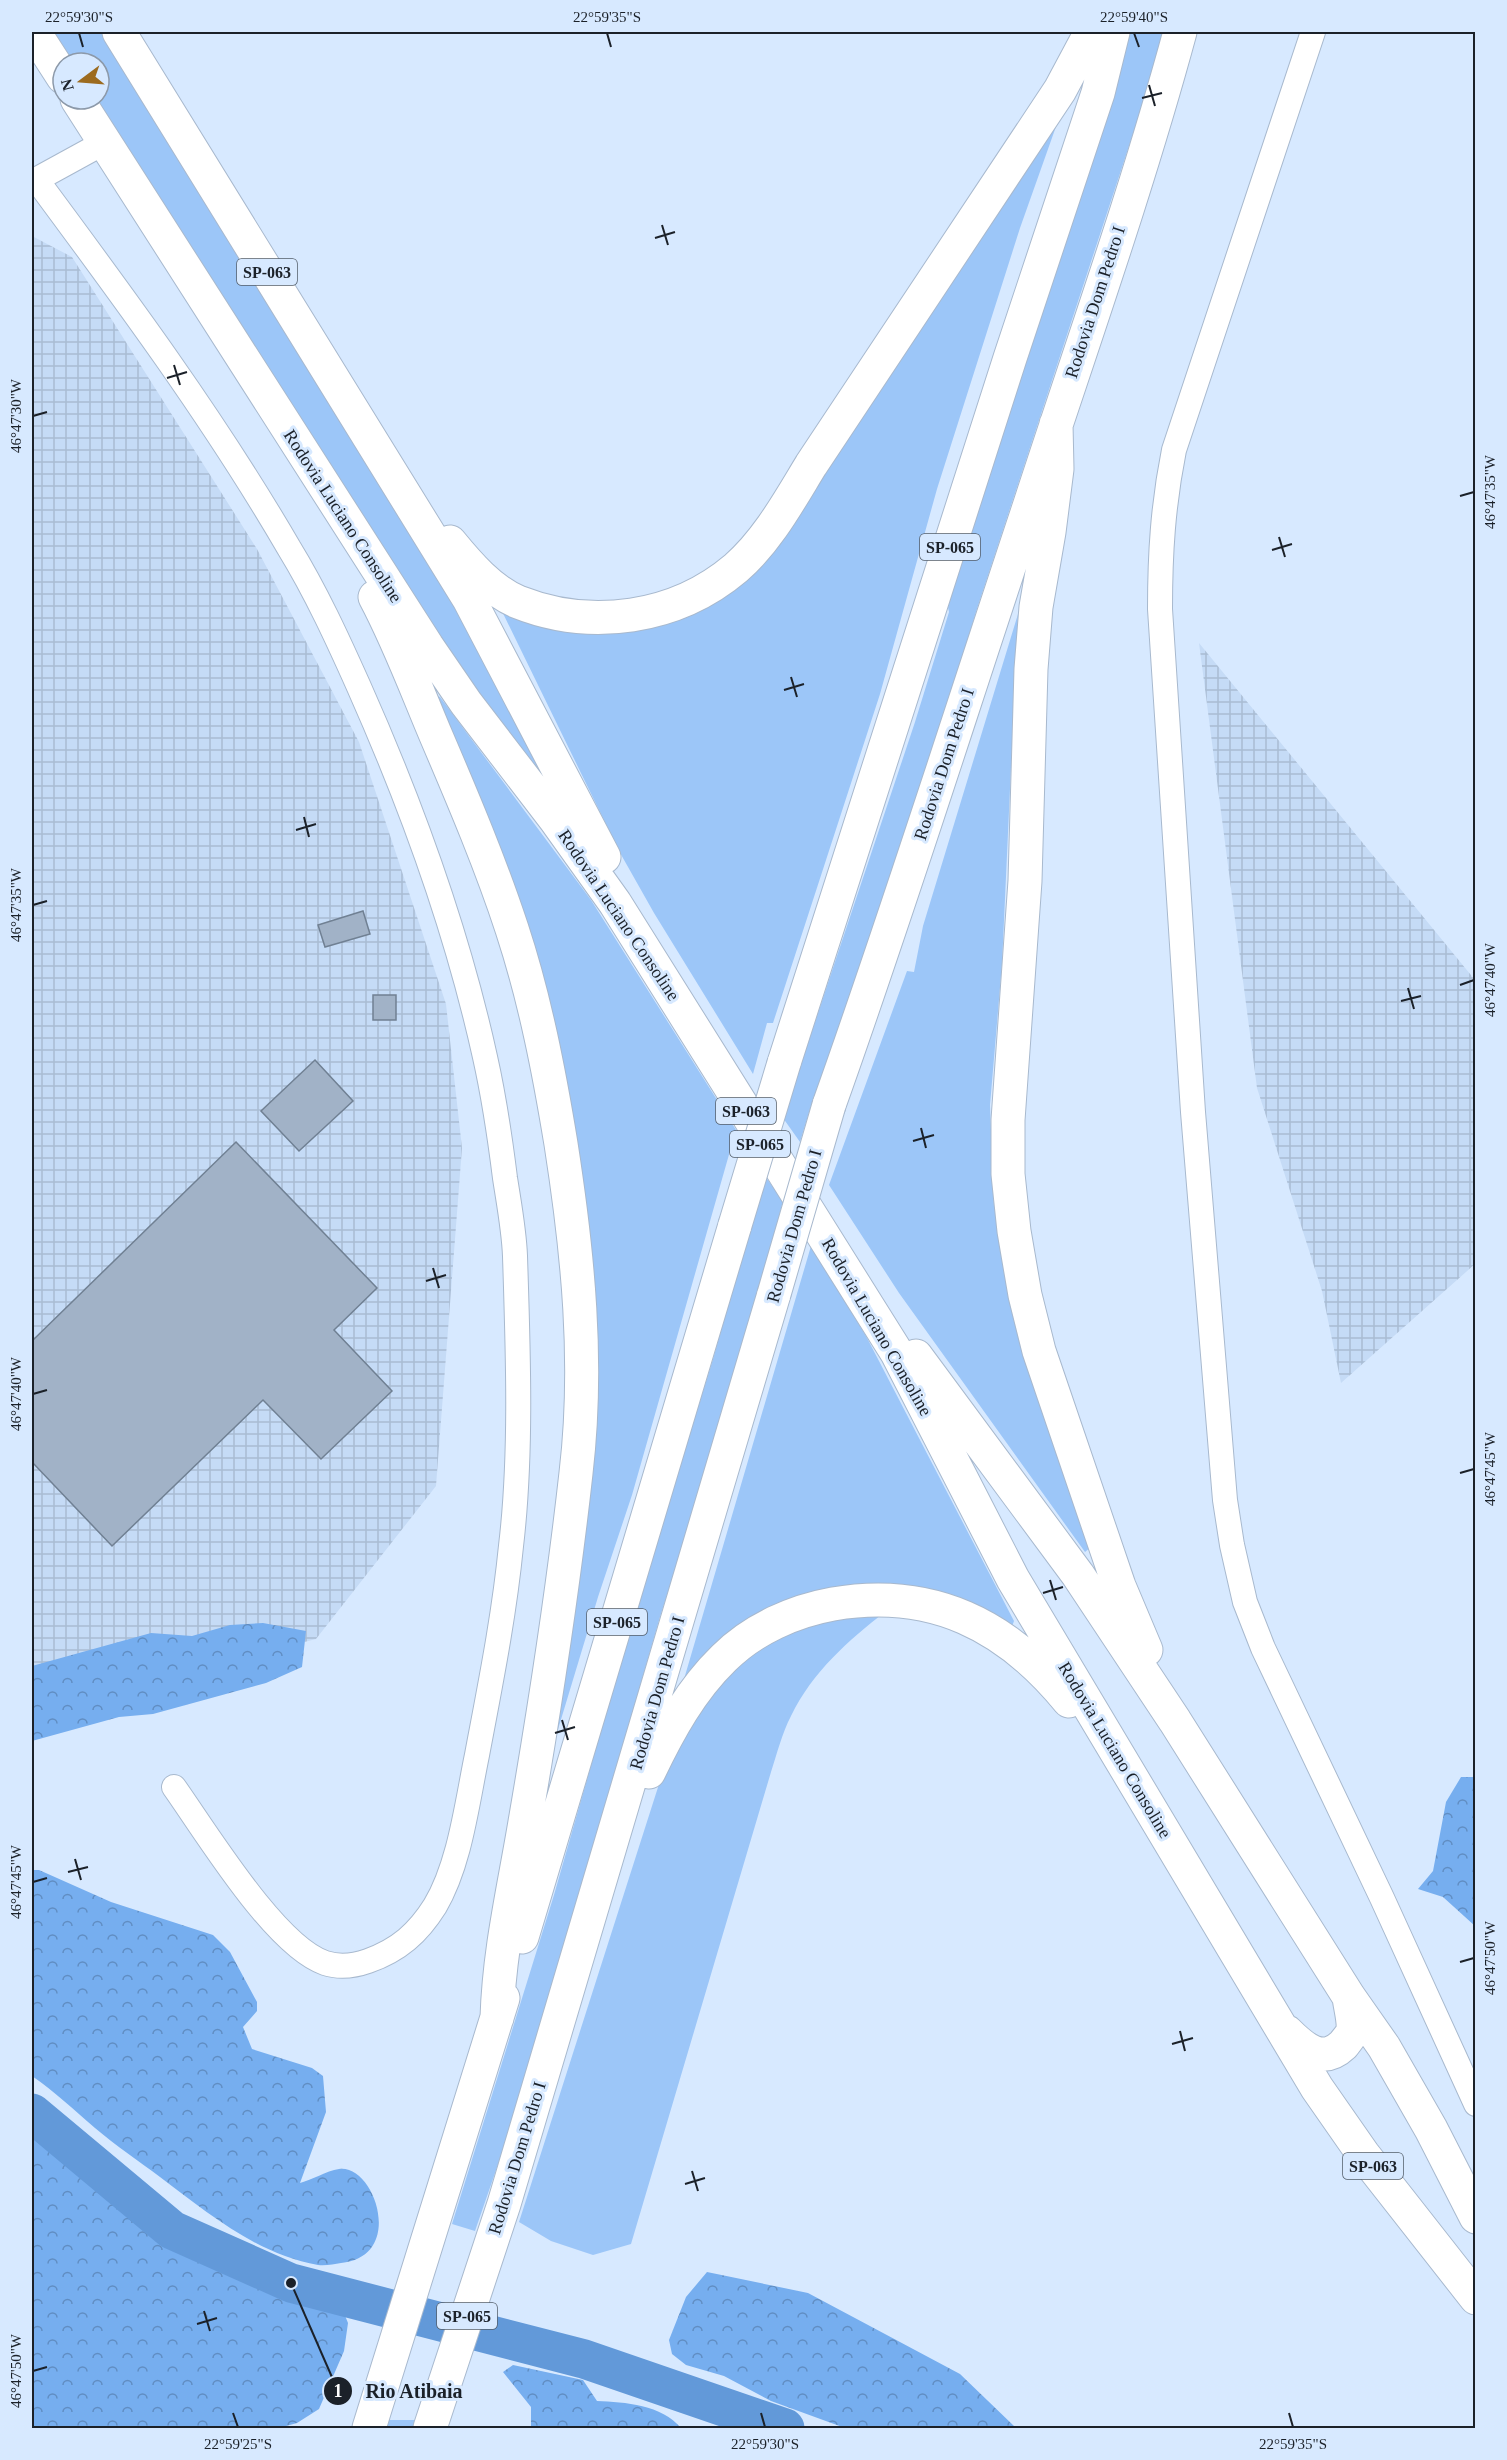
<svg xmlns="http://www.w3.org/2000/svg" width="1507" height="2460" font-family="'Times New Roman',serif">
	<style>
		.industrial { fill: url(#industrial-grid) }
		.grass { fill: #9cc6f8 }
		.forest { fill: url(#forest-crowns) }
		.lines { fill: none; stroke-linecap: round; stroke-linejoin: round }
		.river { stroke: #6299d9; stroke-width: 39 }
		.building { fill: #a1b2c7; stroke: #708093; stroke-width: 1.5 }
		.street-casing { stroke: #a8b9ce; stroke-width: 26 }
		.highway-casing { stroke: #a8b9ce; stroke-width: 35 }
		.street { stroke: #fff; stroke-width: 24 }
		.highway { stroke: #fff; stroke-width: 33 }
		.highway-bridge-casing { stroke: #a8b9ce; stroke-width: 35; stroke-linecap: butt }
		.highway-bridge { stroke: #fff; stroke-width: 33 }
		.ticks { fill: none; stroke: #1b2129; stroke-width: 2 }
		.labels { text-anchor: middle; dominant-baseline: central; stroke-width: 6; stroke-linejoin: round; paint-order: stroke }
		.shield { fill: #d7e9ff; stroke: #535d69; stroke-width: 1.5 }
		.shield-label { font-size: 16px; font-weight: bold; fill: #1b2129 }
		.street-label { font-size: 18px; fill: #1b2129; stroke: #d7e9ff }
		.leader { fill: none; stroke: #1b2129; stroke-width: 2 }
		.callout-dot { fill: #1b2129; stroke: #d7e9ff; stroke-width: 2 }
		.mark-label { font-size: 18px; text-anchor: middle; font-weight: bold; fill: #fff }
		.callout-label { font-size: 20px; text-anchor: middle; font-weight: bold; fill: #1b2129; stroke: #d7e9ff; stroke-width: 6; stroke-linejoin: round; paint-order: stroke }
		.neatline { fill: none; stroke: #1b2129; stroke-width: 2 }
		.ticks-label { font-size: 15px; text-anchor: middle; fill: #1b2129 }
	</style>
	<defs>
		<pattern id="industrial-grid" width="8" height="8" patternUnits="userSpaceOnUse" patternTransform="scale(1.5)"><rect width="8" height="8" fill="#c5dbf6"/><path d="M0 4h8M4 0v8" fill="none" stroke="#a9bcd3"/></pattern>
		<pattern id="forest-crowns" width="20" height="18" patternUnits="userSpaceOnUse" patternTransform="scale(1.5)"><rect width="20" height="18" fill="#76aeef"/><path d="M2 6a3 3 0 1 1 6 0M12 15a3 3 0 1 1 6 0" fill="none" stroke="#608dc2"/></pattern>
	</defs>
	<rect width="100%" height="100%" fill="#d7e9ff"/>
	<!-- industrial -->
	<path class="industrial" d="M32 236 72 257 257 549 359 742 446 1004 462 1148 436 1486 316 1639 32 1714Z
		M1199 643 1475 980V1264L1341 1383 1322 1291 1257 1088Z"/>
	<!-- grass -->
	<path class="grass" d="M49 32H104L436 563 561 798 491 720 92 99H99V63H69Z
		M1129 32H1164L1151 79 976 612 930 765 821 1094 814 1096 800 1142 783 1118 915 722 949 612 946 598Z
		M1064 104 1020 228 937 489 880 694 773 1023H767L753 1074 654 913 619 851 497 601H707Z
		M1018 614 1002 964 990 1105 994 1206 1000 1215 1092 1546 1085 1552 899 1293 829 1185 907 971 914 972 923 926Z
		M428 691 440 697 591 900 736 1130 632 1495 598 1597 556 1736 550 1735 588 1252Z
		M765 1176 783 1201 738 1371 660 1617 578 1901 504 2147 475 2231 452 2224 554 1895 634 1615 713 1359Z
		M811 1246 866 1336 1014 1621 1011 1629 878 1590 682 1686Z
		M886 1611C848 1641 813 1671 791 1716 782 1733 777 1754 771 1772L631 2244 593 2255 551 2241 519 2222 660 1781 673 1745 734 1666 785 1630Z
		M389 2420H418L416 2428H387Z"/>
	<!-- forest -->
	<path class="forest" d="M263 1623 306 1631 302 1667 266 1683 153 1714 119 1717 32 1741V1666L151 1633 192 1636 230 1625Z
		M1461 1777H1475V1926L1443 1897 1418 1889 1433 1871 1446 1802Z
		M32 1870H39L111 1902 213 1935 230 1952 257 2002V2011L243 2027 252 2049 312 2068 323 2076 326 2112 300 2183C312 2180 326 2171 339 2169 375 2164 406 2257 341 2263 334 2264 326 2266 318 2265 258 2255 208 2213 160 2177 139 2161 116 2146 95 2128 74 2110 55 2092 32 2076Z
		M32 2138 68 2164 137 2199 203 2258 287 2295 344 2313 348 2323 344 2351 319 2409 297 2423 279 2428H32Z
		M707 2272 808 2293 960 2374 1014 2426 1013 2428H845L771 2401 724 2376 686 2365 672 2354 669 2340 686 2297Z
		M513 2365 583 2380 597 2401C625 2402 662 2405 681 2428H531V2407L503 2372Z"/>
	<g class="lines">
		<!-- river -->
		<path class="river" d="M32 2113 172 2230 291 2283 584 2359 785 2428"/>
	</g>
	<!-- building -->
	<path class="building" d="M363 911 370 934 325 947 318 925Z
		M373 995H396V1020H373Z
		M315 1060 353 1101 299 1151 261 1111Z
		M236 1142 377 1288 334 1330 392 1391 321 1459 263 1400 112 1546 32 1462V1341Z"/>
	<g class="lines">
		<defs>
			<path id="street" d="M1313 32 1174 450C1163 505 1160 553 1160 609L1193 1112 1225 1500 1232 1545 1245 1602 1263 1648 1382 1898 1476 2104
				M36 179C125 299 214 419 289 548 316 592 338 640 359 687 412 806 457 930 485 1057 494 1097 500 1138 505 1178 509 1204 514 1230 515 1256 518 1350 522 1453 511 1546 504 1617 490 1686 477 1755 467 1803 460 1864 435 1906 418 1933 399 1950 368 1961 354 1966 340 1968 325 1963 275 1946 206 1832 174 1787
				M32 182 105 142"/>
			<path id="highway" d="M34 32 63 77
				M119 32 469 599 604 857
				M77 99 427 646 466 703 555 819 615 903 865 1302 897 1353 1013 1579 1317 2088 1363 2154 1476 2298
				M1056 424 1057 469 1049 532 1036 607 1031 669 1025 881 1008 1120V1174L1014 1231 1025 1295 1039 1351 1119 1586 1146 1650
				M450 542C468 564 491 591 518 602 591 631 676 619 736 568 768 540 789 501 811 465L1060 90 1091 32
				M375 597C399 642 417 691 437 738 464 801 491 865 512 929 535 999 549 1071 561 1144 578 1253 589 1363 576 1473 563 1590 545 1706 525 1822 514 1888 499 1950 497 2018
				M784 1063 1010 358 1098 93 1113 32
				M829 1105C899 909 961 711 1027 513 1079 353 1136 194 1180 32
				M916 1356 1078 1575 1175 1721 1349 1997 1384 2047 1431 2129 1476 2217
				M649 1772C669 1730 691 1690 724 1658 753 1629 794 1611 833 1604 932 1587 1007 1625 1069 1701
				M522 1937 735 1225
				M1287 2032C1303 2048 1322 2065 1343 2045 1346 2041 1352 2035 1353 2029 1354 2020 1350 2006 1349 1997
				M369 2428 503 1998
				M430 2428 504 2204 774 1294"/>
		</defs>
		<!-- street casing -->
		<use href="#street" class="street-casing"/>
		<!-- highway casing -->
		<use href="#highway" class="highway-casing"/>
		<!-- street -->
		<use href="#street" class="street"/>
		<!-- highway -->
		<use href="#highway" class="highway"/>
		<defs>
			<path id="highway-bridge" d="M735 1225 784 1063
				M774 1294 829 1105"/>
		</defs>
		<!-- highway-bridge casing -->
		<use href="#highway-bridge" class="highway-bridge-casing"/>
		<!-- highway-bridge -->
		<use href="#highway-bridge" class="highway-bridge"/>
	</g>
	<!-- ticks -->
	<path class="ticks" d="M79 33 83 47M607 33 611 47M1134 33 1139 47M1149 85 1155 106M1142 98 1162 93M662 225 668 245M655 238 675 232M174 365 180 385M167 378 187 372M33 416 47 412M1460 496 1474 492M1279 537 1285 557M1272 550 1292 544M791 677 797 697M784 690 804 684M304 817 309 837M296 830 316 824M33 905 47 901M1460 985 1474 980M1408 988 1414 1009M1401 1001 1421 996M921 1128 926 1148M913 1141 934 1135M433 1268 439 1288M426 1281 446 1275M33 1394 47 1390M1460 1473 1474 1469M1050 1580 1056 1600M1043 1593 1063 1587M562 1720 568 1740M555 1733 575 1727M75 1859 81 1880M68 1872 88 1867M33 1882 47 1878M1460 1962 1474 1958M1180 2031 1185 2051M1172 2044 1193 2038M692 2171 698 2191M685 2184 705 2178M204 2311 210 2331M197 2324 217 2318M33 2371 47 2367M233 2413 238 2427M761 2413 765 2427M1289 2413 1293 2427"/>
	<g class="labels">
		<!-- shield labels -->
		<g class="shield">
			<rect x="237" y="259" width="60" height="26" rx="4.5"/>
			<rect x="920" y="534" width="60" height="26" rx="4.5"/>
			<rect x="716" y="1098" width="60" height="26" rx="4.5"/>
			<rect x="730" y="1131" width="60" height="26" rx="4.5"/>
			<rect x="587" y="1609" width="60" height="26" rx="4.5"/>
			<rect x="1343" y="2153" width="60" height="26" rx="4.5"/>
			<rect x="437" y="2303" width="60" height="26" rx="4.5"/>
		</g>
		<g class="shield-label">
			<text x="267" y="272">SP-063</text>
			<text x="950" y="547">SP-065</text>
			<text x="746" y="1111">SP-063</text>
			<text x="760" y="1144">SP-065</text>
			<text x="617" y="1622">SP-065</text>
			<text x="1373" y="2166">SP-063</text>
			<text x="467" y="2316">SP-065</text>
		</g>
		<!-- street labels -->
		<g class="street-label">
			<text transform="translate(1095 302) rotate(-72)">Rodovia Dom Pedro I</text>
			<text transform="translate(343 516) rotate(57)">Rodovia Luciano Consoline</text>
			<text transform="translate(944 764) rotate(-72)">Rodovia Dom Pedro I</text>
			<text transform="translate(619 915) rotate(56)">Rodovia Luciano Consoline</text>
			<text transform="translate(794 1226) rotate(-74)">Rodovia Dom Pedro I</text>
			<text transform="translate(877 1327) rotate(60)">Rodovia Luciano Consoline</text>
			<text transform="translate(657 1693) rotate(-74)">Rodovia Dom Pedro I</text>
			<text transform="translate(1115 1750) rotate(59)">Rodovia Luciano Consoline</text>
			<text transform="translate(517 2158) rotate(-73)">Rodovia Dom Pedro I</text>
		</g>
	</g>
	<!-- callouts -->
	<path class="leader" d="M291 2283L338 2391"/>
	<g class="callout-dot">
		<circle cx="291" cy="2283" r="6"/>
		<circle cx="338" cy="2391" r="15"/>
	</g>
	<g class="mark-label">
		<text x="338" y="2397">1</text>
	</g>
	<g class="callout-label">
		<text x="414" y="2398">Rio Atibaia</text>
	</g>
	<!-- border -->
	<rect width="1507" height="2460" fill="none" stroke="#d7e9ff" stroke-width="66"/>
	<!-- north arrow -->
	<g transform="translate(81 81) rotate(254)"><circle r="28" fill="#d7e9ff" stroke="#8c99a9" stroke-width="1.5"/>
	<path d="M0-4.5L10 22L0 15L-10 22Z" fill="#9c6b1f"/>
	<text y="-9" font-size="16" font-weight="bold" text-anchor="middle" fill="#1b2129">N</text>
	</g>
	<rect x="33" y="33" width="1441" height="2394" class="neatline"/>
	<g class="ticks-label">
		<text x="79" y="22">22°59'30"S</text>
		<text x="607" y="22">22°59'35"S</text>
		<text x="1134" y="22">22°59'40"S</text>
		<text transform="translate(16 416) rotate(-90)" y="5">46°47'30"W</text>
		<text transform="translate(1490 492) rotate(-90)" y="5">46°47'35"W</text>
		<text transform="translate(16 905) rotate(-90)" y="5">46°47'35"W</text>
		<text transform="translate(1490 980) rotate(-90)" y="5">46°47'40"W</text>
		<text transform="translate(16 1394) rotate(-90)" y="5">46°47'40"W</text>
		<text transform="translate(1490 1469) rotate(-90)" y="5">46°47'45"W</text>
		<text transform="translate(16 1882) rotate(-90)" y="5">46°47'45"W</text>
		<text transform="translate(1490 1958) rotate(-90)" y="5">46°47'50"W</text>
		<text transform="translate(16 2371) rotate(-90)" y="5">46°47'50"W</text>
		<text x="238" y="2449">22°59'25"S</text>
		<text x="765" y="2449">22°59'30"S</text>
		<text x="1293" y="2449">22°59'35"S</text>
	</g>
</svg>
